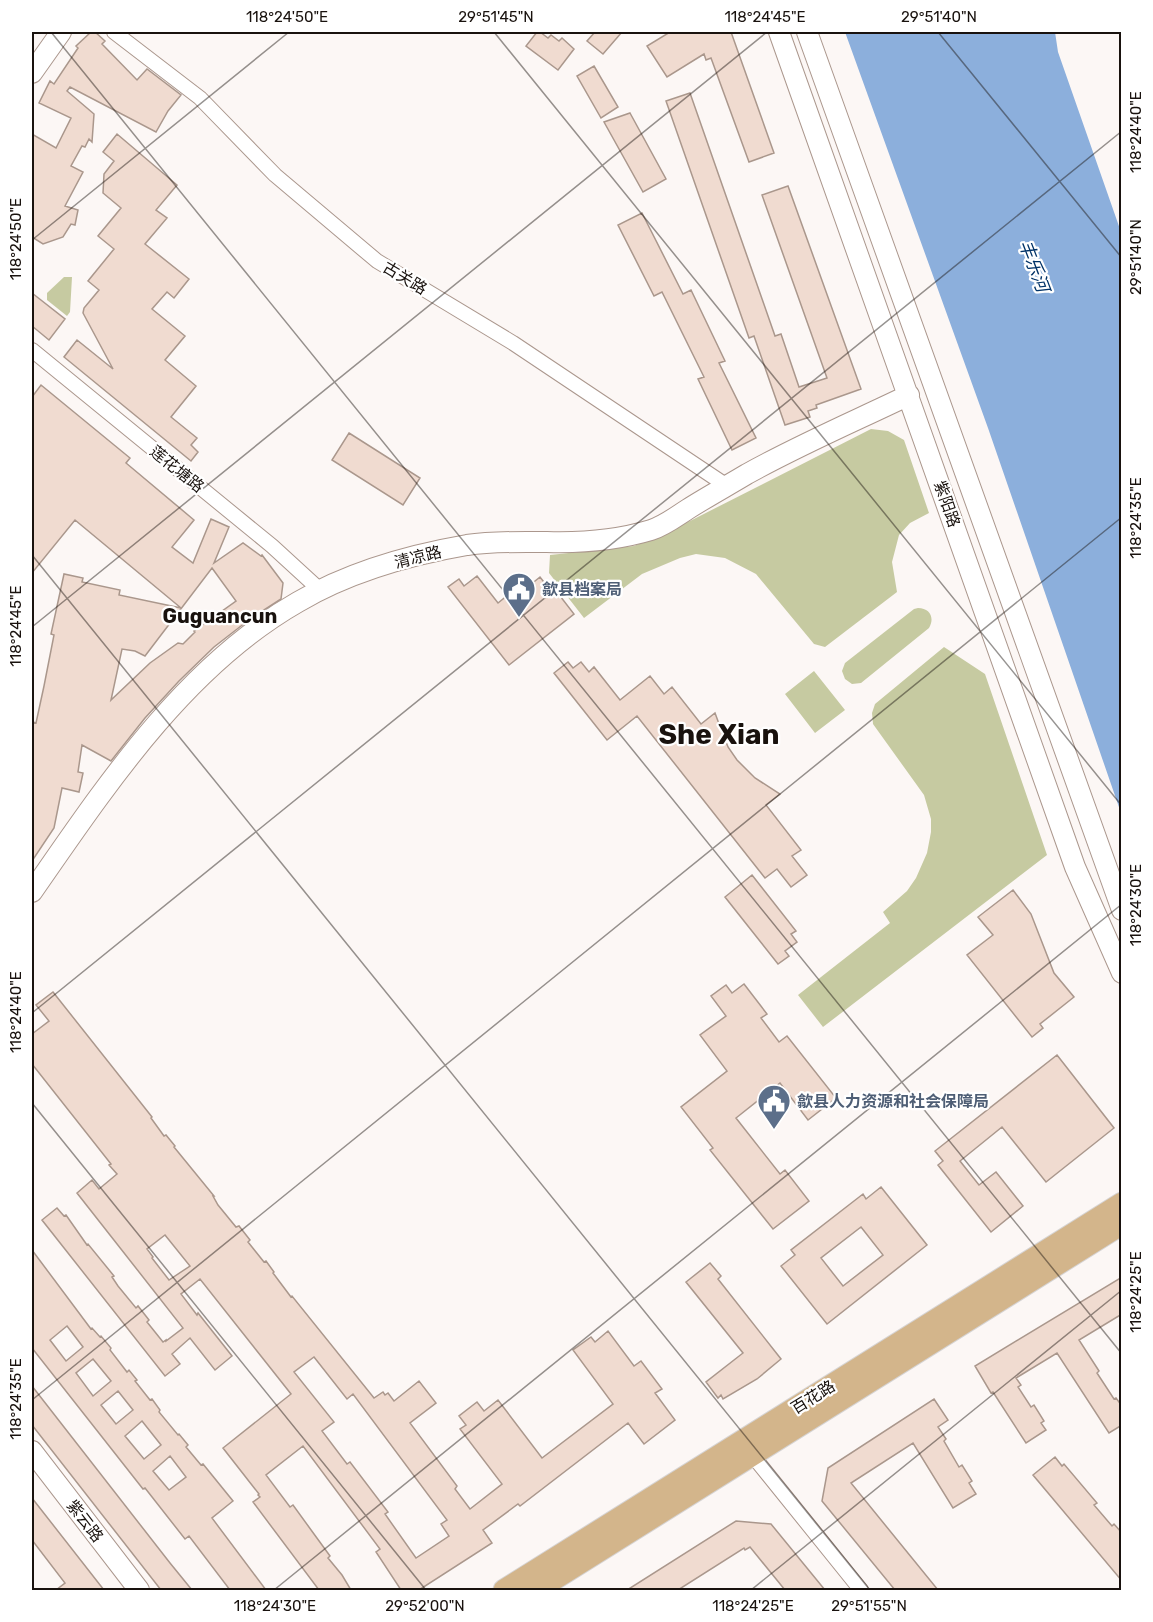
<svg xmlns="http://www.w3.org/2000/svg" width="1153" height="1622" font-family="Rubik,'Noto Sans SC',sans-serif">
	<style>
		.green { fill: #c6caa1 }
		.water { fill: #8cafdc }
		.building { fill: #f0dbd0; stroke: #aa978c; stroke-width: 1.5; fill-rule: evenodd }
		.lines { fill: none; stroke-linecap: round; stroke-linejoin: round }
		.street-casing { stroke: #ab978d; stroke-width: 16 }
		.secondary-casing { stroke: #ab978d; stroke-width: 22 }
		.primary-casing { stroke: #d6d4d4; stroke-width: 23 }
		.street { stroke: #fff; stroke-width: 14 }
		.secondary { stroke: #fff; stroke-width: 20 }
		.primary { stroke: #d3b58b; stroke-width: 21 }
		.ticks { fill: none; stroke: #19120e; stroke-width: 1.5; stroke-opacity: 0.45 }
		.labels { text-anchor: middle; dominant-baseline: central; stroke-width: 4.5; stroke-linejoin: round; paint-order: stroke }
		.street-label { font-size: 16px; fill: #19120e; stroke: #fff }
		.service-label { font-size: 16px; font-weight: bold; fill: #4e5e75; stroke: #fff; text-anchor: start }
		.water-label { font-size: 18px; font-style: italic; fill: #003267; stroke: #fff }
		.quarter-label { font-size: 20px; font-weight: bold; fill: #19120e; stroke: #fff }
		.town-label { font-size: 28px; font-weight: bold; fill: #19120e; stroke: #fff }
		.neatline { fill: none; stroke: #19120e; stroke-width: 2 }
		.ticks-label { font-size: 15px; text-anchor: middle; fill: #19120e }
	</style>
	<rect width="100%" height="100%" fill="#fcf7f5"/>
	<!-- green -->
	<path class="green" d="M64 277H72L70 312 67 316 47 300V293Z
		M871 429 888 431 904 440 929 513 910 523 899 535 892 562 897 592 825 647 814 644 756 574 725 558 696 554 680 558 642 574 584 618 549 573 550 555 634 546 692 520Z
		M918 608C930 608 935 618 929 628L861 683 852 684 845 679 842 671 845 663 914 609Z
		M944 647 985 674 1047 855 823 1027 798 995 890 923 883 912 907 891 916 878 927 853 931 832V819L924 795 873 724 872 713 875 704Z
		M814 671 845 710 815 733 785 694Z"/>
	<!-- water -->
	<path class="water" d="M845 32H1055L1058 52 1121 232V813L988 428Z"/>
	<!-- building -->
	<path class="building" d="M91 32H95L105 41 102 44 137 80 147 69 181 95 168 111 156 132 70 87 67 91 94 114 92 142 89 139 85 147 82 146 71 166 83 172 65 206 78 210 75 225 71 224 63 237 43 244 32 237V134L56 148 71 118 39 103 50 81 54 84 78 48 76 46Z
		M537 32H540L548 38 551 35 559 41 562 38 574 49 558 70 526 46Z
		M595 32H622L603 54 587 41Z
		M670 32H731L774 153 749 162 711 58 706 60 704 54 667 77 647 46Z
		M594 66 618 107 601 118 577 76Z
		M690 93 775 336 781 334 799 387 827 378 762 195 788 186 861 389 816 405 817 408 808 411 810 417 785 425 754 336 749 338 666 101Z
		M630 113 666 179 643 192 604 122Z
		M117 134 177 185 156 210 167 218 145 244 189 279 174 298 167 292 152 309 185 336 165 360 196 386 171 417 197 438 191 445 198 452 191 461 64 357 77 340 113 369 83 313 84 308 99 290 88 281 114 249 98 236 121 208 103 193 104 174 114 161 103 152Z
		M642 213 683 294 691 290 725 361 719 363 756 438 732 450 698 379 704 377 662 292 654 296 618 225Z
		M32 293 65 319 49 340 32 326Z
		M41 385 130 458 126 463 194 520 172 547 193 563 211 519 229 527 214 563 243 543 261 556 262 555 283 583 281 599 250 619 214 647 179 681 145 718 111 761 82 745 78 772 83 773 79 792 62 788 54 828 32 861V734L33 722 36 723 44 686 54 635 51 634 64 574 83 578 82 582 120 590 119 595 181 608 75 520 32 573V397ZM212 568 236 601 194 631 195 632 183 644 178 643 150 663 111 700 122 649 135 651 145 656Z
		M349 433 420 478 403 505 332 460Z
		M477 576 498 603 520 585 524 590 540 577 547 586 550 583 574 614 509 665 448 587 459 579 464 586Z
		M568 662 573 668 581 662 589 672 594 667 620 700 650 676 664 694 672 687 701 724 715 713 722 732 728 747 737 760 755 778 780 794 766 805 801 850 792 856 807 875 791 887 777 869 765 878 637 716 607 740 554 673Z
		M752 875 796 931 791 934 797 942 785 951 789 956 778 964 725 897Z
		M1013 890 1031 914 1054 973 1074 997 1040 1024 1043 1028 1032 1037 967 955 993 935 978 917Z
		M744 984 767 1014 761 1018 779 1042 787 1036 836 1098 808 1120 780 1083 736 1118 780 1174 785 1170 809 1201 773 1229 710 1150 713 1148 681 1107 727 1071 700 1035 726 1016 711 996 726 985 732 993Z
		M53 992 152 1117 151 1118 164 1136 166 1135 175 1146 174 1147 214 1196H213L218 1205 236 1227 239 1226 250 1240 248 1242 264 1262 266 1261 274 1272 273 1273 291 1297 292 1296 374 1398 383 1392 385 1395 388 1393 394 1401 419 1381 436 1403 410 1423 457 1486 455 1489 470 1509 502 1484 460 1429 466 1425 459 1416 477 1402 484 1411 498 1400 542 1458 613 1404 573 1350 591 1337 595 1342 608 1331 634 1366 641 1361 662 1389 655 1393 675 1420 644 1444 628 1423 520 1506 518 1504 483 1530 492 1543 419 1590H401L376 1552 380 1549 303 1446 266 1475 290 1507 293 1505 314 1534 330 1556 328 1558 342 1575 351 1590H319L253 1502 260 1497 258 1495 259 1494 223 1448 291 1394 200 1279 181 1294 197 1315 198 1313 232 1356 215 1370 190 1338 172 1354 180 1364 165 1376 42 1220 57 1208 64 1216 66 1215 87 1245 88 1244 114 1276 112 1277 118 1286 136 1308 138 1306 149 1320 147 1322 163 1342 166 1340V1341L183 1328 77 1193 92 1180 99 1189 117 1174 109 1165 111 1164 32 1064V1034L49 1021 36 1005ZM165 1235 190 1266 169 1280 152 1258 153 1257 147 1249ZM314 1357 347 1399 353 1394 447 1520 441 1524 449 1536 416 1558 385 1514 388 1512 350 1462 347 1464 322 1431 334 1422 294 1372Z
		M1057 1055 1114 1128 1046 1182 1002 1127 960 1161 979 1185 996 1172 1023 1206 991 1232 938 1165 943 1161 935 1151Z
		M881 1187 927 1245 827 1324 781 1266 795 1255 791 1250 863 1194 866 1199ZM861 1227 883 1255 843 1286 821 1258Z
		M32 1250 91 1329 92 1328 100 1337 101 1336 111 1348 110 1350 127 1372 129 1370 137 1380 135 1381 150 1400 152 1399 160 1410 159 1412 178 1435 179 1434 188 1445 186 1447 201 1465 203 1464 233 1501 212 1518 266 1590H230L189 1536 185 1539 145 1488 143 1489 32 1348ZM67 1326 83 1347 66 1361 50 1340ZM93 1359 111 1381 93 1396 76 1373ZM118 1391 133 1410 116 1424 101 1405ZM142 1421 161 1445 144 1459 125 1436ZM170 1456 186 1477 169 1490 153 1471Z
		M710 1263 721 1276 718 1279 781 1359 757 1379 723 1399 721 1395 718 1398 706 1382 743 1353 686 1282Z
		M1122 1277V1314L1079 1340 1099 1371 1097 1373 1114 1399 1116 1398 1122 1406V1425L1109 1433 1057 1353 1016 1378 1021 1385 1018 1387 1031 1407 1034 1405 1044 1421 1041 1423 1046 1430 1026 1443 993 1392 991 1393 975 1366Z
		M32 1386 170 1563 192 1590H161L32 1425Z
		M934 1399 948 1420 938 1427 946 1439 944 1441 959 1467 962 1465 972 1481 969 1483 976 1494 953 1508 913 1443 851 1483 938 1590H895L822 1501 828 1468Z
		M1055 1457 1062 1466 1064 1464 1097 1503 1094 1505 1112 1526 1114 1524 1122 1533V1581L1033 1475Z
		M32 1498 104 1590H56L65 1583 32 1540Z
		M736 1521 771 1524 825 1590H785L750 1547 745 1550 744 1548 678 1590H627Z"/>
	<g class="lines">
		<defs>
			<path id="street" d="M114 32 200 98 275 175 377 261 513 343 727 486
				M32 350 272 546 320 590
				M753 1456 861 1590"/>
			<path id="secondary" d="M779 32 1075 867 1122 973
				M807 32 1122 910
				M32 73 61 32
				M32 892C105 787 184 667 298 602 349 572 409 555 467 545 494 541 520 542 547 542 581 543 618 540 651 530 664 526 677 516 688 509 707 497 727 486 747 474 799 445 855 421 909 395
				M32 1451 139 1590"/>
			<path id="primary" d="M504 1590 1122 1203
				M537 1590 1122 1224"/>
		</defs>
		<!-- street casing -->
		<use href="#street" class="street-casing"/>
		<!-- secondary casing -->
		<use href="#secondary" class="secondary-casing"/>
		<!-- primary casing -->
		<use href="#primary" class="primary-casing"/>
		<!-- street -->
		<use href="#street" class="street"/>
		<!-- secondary -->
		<use href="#secondary" class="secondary"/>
		<!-- primary -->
		<use href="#primary" class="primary"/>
	</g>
	<!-- ticks -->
	<path class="ticks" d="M51 32 1122 1354M494 32 1122 806M938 32 1122 258M32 240 289 32M32 555 870 1590M32 627 767 32M32 1013 1122 131M32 1103 426 1590M32 1400 1122 517M274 1590 1122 904M751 1590 1122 1290"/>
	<!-- icons -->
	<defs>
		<symbol id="civic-pin" viewBox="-11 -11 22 30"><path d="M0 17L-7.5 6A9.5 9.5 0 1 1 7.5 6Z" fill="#5c6f8a" stroke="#fff"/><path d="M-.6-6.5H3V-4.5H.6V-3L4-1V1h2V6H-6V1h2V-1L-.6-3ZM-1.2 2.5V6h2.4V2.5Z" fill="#fff"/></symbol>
	</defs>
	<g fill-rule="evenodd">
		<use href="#civic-pin" x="500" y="570" width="38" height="52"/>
		<use href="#civic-pin" x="755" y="1082" width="38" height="52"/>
	</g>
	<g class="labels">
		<!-- street labels -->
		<g class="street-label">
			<text transform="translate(405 278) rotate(31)">古关路</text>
			<text transform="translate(177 469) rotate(39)">莲花塘路</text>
			<text transform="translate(947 504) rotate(71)">紫阳路</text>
			<text transform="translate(418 557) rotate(-14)">清凉路</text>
			<text transform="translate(813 1397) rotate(-32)">百花路</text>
			<text transform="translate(85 1521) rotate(52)">紫云路</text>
		</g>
		<!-- service labels -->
		<g class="service-label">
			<text x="542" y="589">歙县档案局</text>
			<text x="797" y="1101">歙县人力资源和社会保障局</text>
		</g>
		<!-- water labels -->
		<g class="water-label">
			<text transform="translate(1034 266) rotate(69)">丰乐河</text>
		</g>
		<!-- quarter labels -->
		<g class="quarter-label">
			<text x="220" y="616">Guguancun</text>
		</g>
		<!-- town labels -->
		<g class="town-label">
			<text x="719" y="734">She Xian</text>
		</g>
	</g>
	<!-- border -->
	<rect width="1153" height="1622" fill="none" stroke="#ffffff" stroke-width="66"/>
	<rect x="33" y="33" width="1087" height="1556" class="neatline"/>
	<g class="ticks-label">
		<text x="287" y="22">118°24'50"E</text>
		<text x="496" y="22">29°51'45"N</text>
		<text x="765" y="22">118°24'45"E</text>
		<text x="939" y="22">29°51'40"N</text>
		<text transform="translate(1136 132) rotate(-90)" y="5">118°24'40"E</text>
		<text transform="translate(16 239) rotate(-90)" y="5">118°24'50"E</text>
		<text transform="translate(1136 257) rotate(-90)" y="5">29°51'40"N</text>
		<text transform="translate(1136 518) rotate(-90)" y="5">118°24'35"E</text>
		<text transform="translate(16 626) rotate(-90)" y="5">118°24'45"E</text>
		<text transform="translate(1136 905) rotate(-90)" y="5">118°24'30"E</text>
		<text transform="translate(16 1012) rotate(-90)" y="5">118°24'40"E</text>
		<text transform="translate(1136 1292) rotate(-90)" y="5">118°24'25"E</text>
		<text transform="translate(16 1399) rotate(-90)" y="5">118°24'35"E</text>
		<text x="275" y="1611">118°24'30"E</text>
		<text x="425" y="1611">29°52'00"N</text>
		<text x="753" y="1611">118°24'25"E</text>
		<text x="869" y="1611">29°51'55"N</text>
	</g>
</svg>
